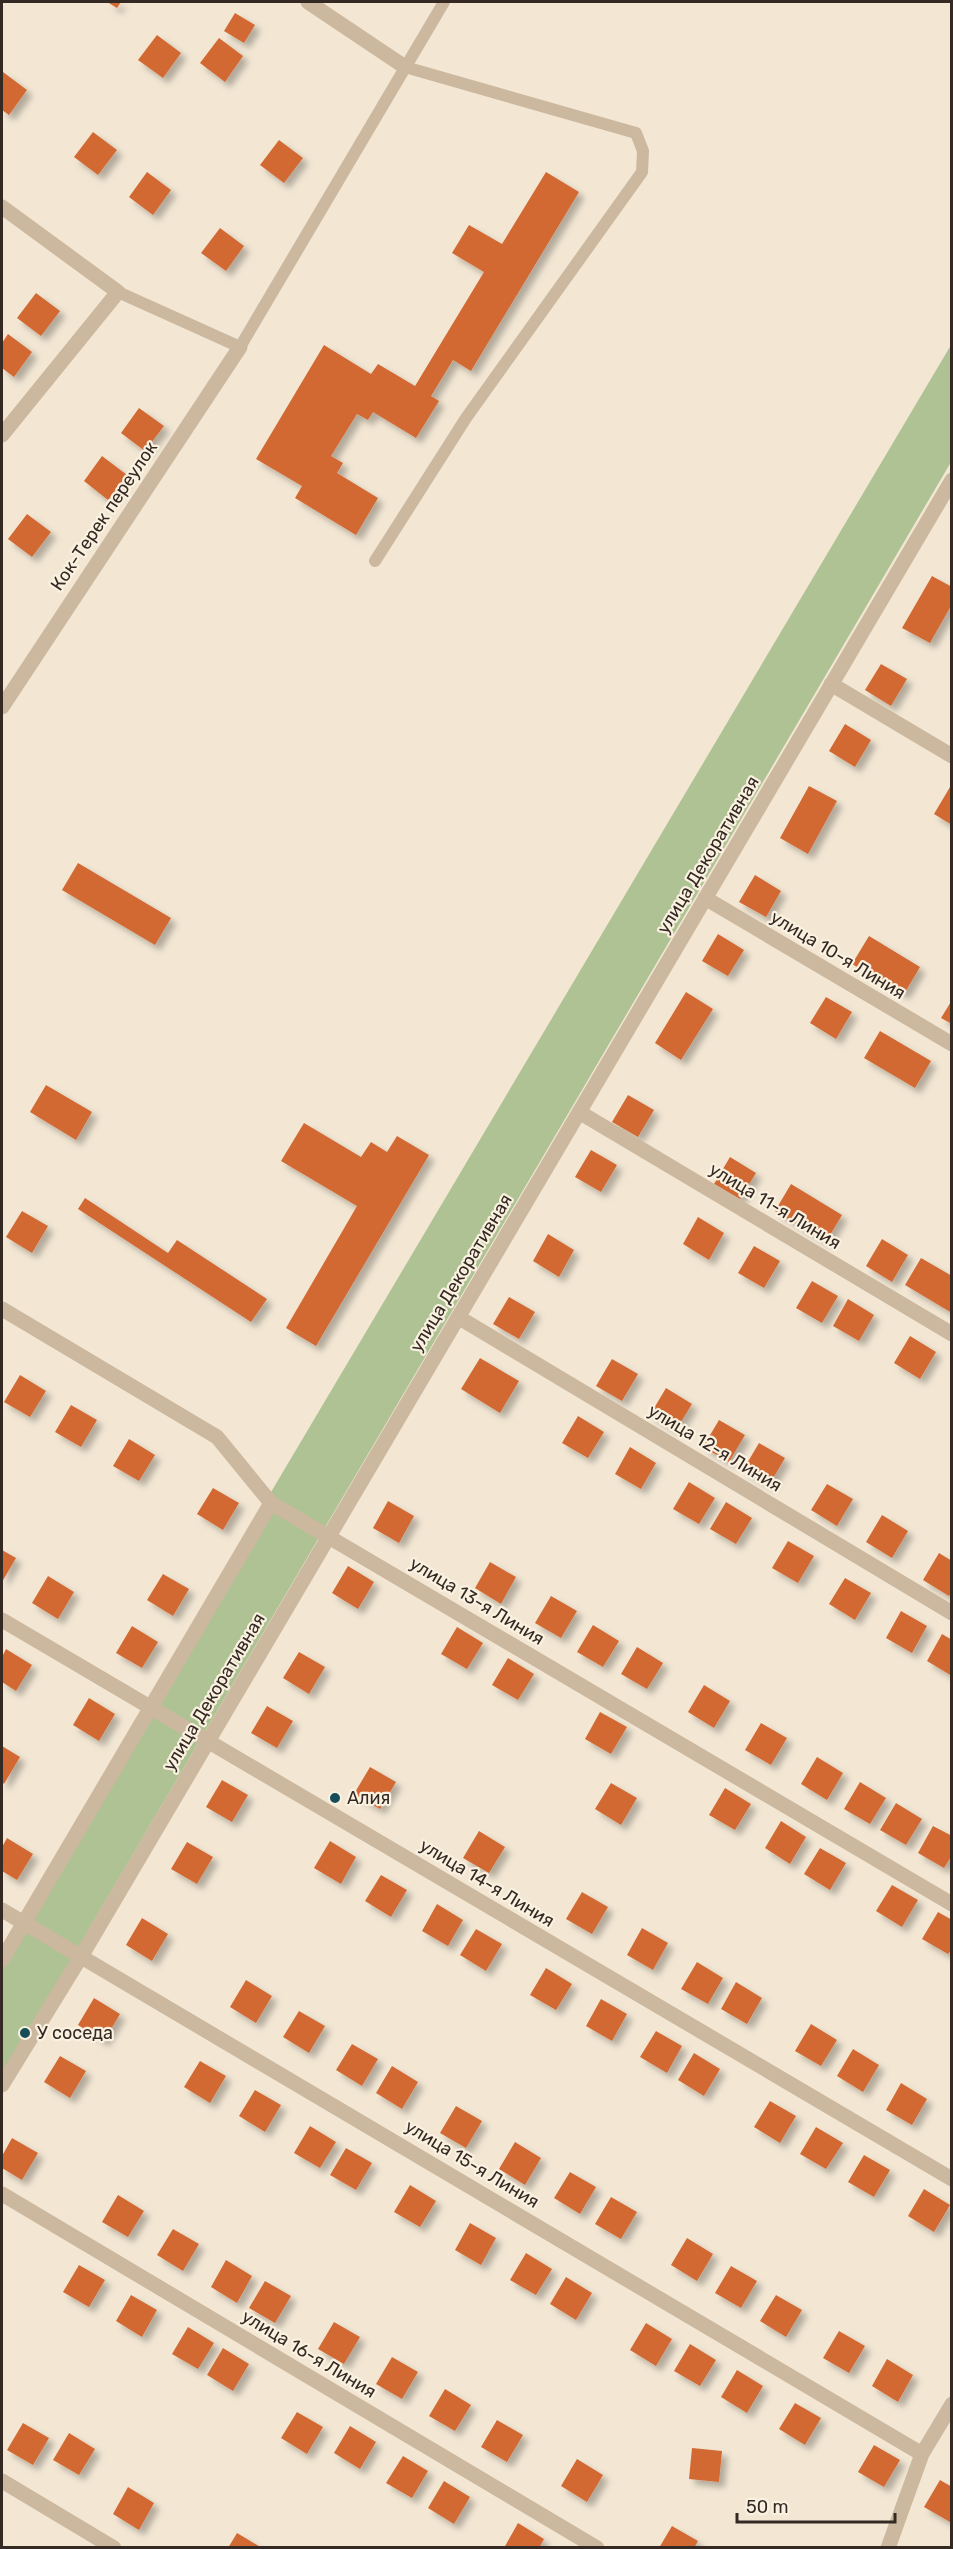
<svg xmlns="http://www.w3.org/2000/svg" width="953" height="2549" font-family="Rubik,sans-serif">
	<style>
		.green { fill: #aec293 }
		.building { fill: #d26933; filter: url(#shadow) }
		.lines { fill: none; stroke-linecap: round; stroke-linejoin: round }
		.lane { stroke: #cbb89f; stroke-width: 12 }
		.street { stroke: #cbb89f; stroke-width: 15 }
		.poi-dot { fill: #164d59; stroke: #faf1e0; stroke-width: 2 }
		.labels { text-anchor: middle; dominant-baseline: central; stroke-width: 4.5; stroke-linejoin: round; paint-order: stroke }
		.street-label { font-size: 18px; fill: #342a23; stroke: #faf1e0 }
		.poi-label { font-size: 18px; fill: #342a23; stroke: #faf1e0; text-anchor: start }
	</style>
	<defs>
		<filter id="shadow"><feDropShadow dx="5.5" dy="5.5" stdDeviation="3" flood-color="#0004"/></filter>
	</defs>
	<rect width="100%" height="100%" fill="#f3e7d4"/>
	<!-- green -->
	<path class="green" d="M951 345V462L2 2077V1946Z"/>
	<!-- building -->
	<path class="building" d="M107 2H121L117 8Z
		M235 13 255 25 244 43 224 31Z
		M157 35 181 53 163 78 138 60Z
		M219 38 243 56 225 82 200 63Z
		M3 72 27 90 9 115 2 110Z
		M93 132 117 150 98 175 74 157Z
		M279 140 303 158 284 183 260 165Z
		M147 172 171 190 153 215 129 197Z
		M546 172 579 192 471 371 453 360 431 396 439 401 416 438 373 412 368 420 357 414 331 456 343 463 337 473 378 498 356 535 295 498 302 486 256 459 324 345 371 374 378 364 415 386 484 272 452 253 469 225 502 244Z
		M220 228 244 246 226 271 201 253Z
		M36 293 60 311 41 336 17 318Z
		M8 334 32 352 14 377 2 368V343Z
		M139 408 164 426 145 451 121 433Z
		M102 456 127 475 108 500 84 481Z
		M27 514 51 532 32 557 8 539Z
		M932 576 952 587V604L930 643 902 628Z
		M881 664 907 679 891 706 865 690Z
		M845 724 871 740 855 767 829 751Z
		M809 786 837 801 808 854 780 838Z
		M950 787 952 788V825L934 814Z
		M78 863 171 918 155 945 62 890Z
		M755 875 781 891 766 917 739 902Z
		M718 934 744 950 728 976 702 961Z
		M869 936 920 967 904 994 852 964Z
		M686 992 713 1009 681 1060 655 1043Z
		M826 997 852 1012 836 1039 810 1023Z
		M952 1000V1024L941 1018Z
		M880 1031 931 1061 915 1088 864 1058Z
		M46 1085 92 1112 76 1140 30 1112Z
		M628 1095 654 1110 638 1137 612 1122Z
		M304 1123 361 1157 371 1142 387 1152 397 1136 429 1155 316 1346 286 1328 357 1206 281 1161Z
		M591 1150 617 1165 601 1192 575 1177Z
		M730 1157 756 1173 740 1199 714 1184Z
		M791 1184 842 1215 826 1242 775 1211Z
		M85 1198 168 1253 177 1240 267 1299 251 1322 78 1209Z
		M22 1211 48 1226 32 1253 6 1237Z
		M698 1217 724 1233 709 1260 683 1244Z
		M548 1234 574 1250 559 1277 533 1261Z
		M882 1239 908 1255 892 1282 866 1266Z
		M754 1246 780 1261 764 1288 738 1273Z
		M921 1258 952 1276V1313L905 1285Z
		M812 1281 838 1296 822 1323 796 1308Z
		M509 1297 535 1312 519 1339 493 1324Z
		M848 1299 874 1315 859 1341 833 1326Z
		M910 1336 936 1352 920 1379 894 1363Z
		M480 1358 519 1381 500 1413 461 1389Z
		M612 1359 638 1374 622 1401 596 1386Z
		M20 1375 46 1391 30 1417 4 1402Z
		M666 1388 692 1404 676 1430 650 1415Z
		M71 1405 97 1420 81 1447 55 1432Z
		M578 1416 604 1432 588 1458 562 1443Z
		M719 1420 745 1435 729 1462 703 1447Z
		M129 1439 155 1455 139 1481 113 1466Z
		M759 1443 785 1458 769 1485 743 1470Z
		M630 1447 656 1463 641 1489 615 1474Z
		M689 1482 715 1498 699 1524 673 1509Z
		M827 1484 853 1499 837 1526 811 1510Z
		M213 1488 239 1503 223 1530 197 1514Z
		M388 1501 414 1516 399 1543 373 1528Z
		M726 1502 752 1518 736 1544 710 1529Z
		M882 1515 908 1531 892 1558 866 1542Z
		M788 1541 814 1556 798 1583 772 1568Z
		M2 1550 16 1558 2 1582Z
		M939 1553 952 1561V1591L949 1596 923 1580Z
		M490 1562 516 1577 501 1604 475 1588Z
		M348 1566 374 1582 358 1609 332 1593Z
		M163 1574 189 1589 173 1616 147 1600Z
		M48 1576 74 1592 58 1619 32 1603Z
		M845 1578 871 1593 855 1620 829 1604Z
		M551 1596 577 1611 561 1638 535 1623Z
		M901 1611 927 1626 912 1653 886 1638Z
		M593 1625 619 1641 603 1667 577 1652Z
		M132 1626 158 1642 142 1668 116 1653Z
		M457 1627 483 1643 467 1669 441 1654Z
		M942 1634 952 1640V1676L927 1661Z
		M637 1647 663 1663 647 1689 621 1674Z
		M6 1649 32 1665 16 1691 2 1682V1657Z
		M299 1652 325 1667 309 1694 283 1678Z
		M508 1658 534 1674 518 1700 492 1685Z
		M704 1685 730 1701 714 1728 688 1712Z
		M89 1698 115 1714 99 1741 73 1725Z
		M267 1706 293 1721 277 1748 251 1733Z
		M600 1712 627 1727 611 1754 585 1739Z
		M761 1723 787 1738 771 1765 745 1750Z
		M2 1746 20 1757 4 1784 2 1782Z
		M817 1757 843 1773 827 1800 801 1784Z
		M370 1767 396 1782 380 1809 354 1794Z
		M222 1780 248 1795 232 1822 206 1807Z
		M860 1782 886 1798 870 1824 844 1809Z
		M611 1783 637 1798 621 1825 595 1809Z
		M725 1788 751 1804 735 1830 709 1815Z
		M896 1803 922 1819 906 1845 880 1830Z
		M781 1821 806 1837 790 1864 765 1848Z
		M933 1826 952 1836V1855L944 1868 918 1853Z
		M479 1831 505 1847 489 1873 463 1858Z
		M7 1838 33 1854 17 1880 2 1871V1847Z
		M330 1841 356 1857 341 1884 314 1868Z
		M187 1842 213 1857 197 1884 171 1869Z
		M820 1848 846 1863 830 1890 804 1874Z
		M381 1875 407 1890 391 1917 365 1901Z
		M892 1885 918 1900 902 1927 876 1911Z
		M582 1892 608 1907 592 1934 566 1919Z
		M437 1904 463 1920 448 1946 422 1931Z
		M938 1912 952 1920V1949L948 1954 922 1939Z
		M142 1918 168 1934 152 1961 126 1945Z
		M642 1928 668 1943 653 1970 627 1955Z
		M476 1929 502 1944 486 1971 460 1955Z
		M697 1962 723 1978 708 2004 681 1989Z
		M546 1968 572 1984 556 2010 530 1995Z
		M246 1980 272 1996 256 2023 230 2007Z
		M736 1982 762 1998 747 2024 721 2009Z
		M94 1998 120 2014 104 2041 78 2025Z
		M601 1999 627 2014 612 2041 586 2026Z
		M299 2011 325 2026 309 2053 283 2037Z
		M811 2024 837 2040 821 2066 795 2051Z
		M656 2031 682 2046 667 2073 640 2057Z
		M352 2044 378 2059 362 2086 336 2070Z
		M853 2049 879 2065 863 2092 837 2076Z
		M694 2053 720 2069 704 2096 678 2080Z
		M60 2056 86 2071 70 2098 44 2082Z
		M200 2061 226 2076 210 2103 184 2087Z
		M392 2066 418 2082 402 2109 376 2093Z
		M901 2083 927 2099 912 2125 886 2110Z
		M255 2090 281 2105 265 2132 239 2116Z
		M770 2101 796 2116 780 2143 754 2127Z
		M456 2106 482 2121 466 2148 440 2133Z
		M310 2126 336 2142 320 2168 294 2153Z
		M816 2127 843 2143 826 2169 800 2154Z
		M12 2138 38 2153 22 2180 2 2168V2156Z
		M515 2142 541 2158 525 2185 499 2169Z
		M346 2148 372 2163 356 2190 330 2175Z
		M864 2155 890 2170 874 2197 848 2182Z
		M570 2172 596 2187 580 2214 554 2198Z
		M410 2185 436 2201 420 2227 394 2212Z
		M924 2189 950 2205 934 2232 908 2216Z
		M118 2195 144 2211 128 2237 102 2222Z
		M611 2197 637 2212 621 2239 595 2224Z
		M470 2223 496 2238 481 2265 455 2250Z
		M173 2229 199 2244 183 2271 157 2255Z
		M687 2238 713 2254 697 2281 671 2265Z
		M526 2253 552 2269 536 2295 510 2280Z
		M226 2260 252 2276 237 2303 211 2287Z
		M79 2265 105 2280 89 2307 63 2292Z
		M731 2266 757 2281 741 2308 715 2293Z
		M566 2277 592 2293 576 2320 550 2304Z
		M265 2281 291 2296 275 2323 249 2308Z
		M131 2295 157 2310 142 2337 116 2321Z
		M776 2295 802 2310 786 2337 760 2321Z
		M334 2322 360 2337 344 2364 318 2349Z
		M646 2323 672 2339 656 2366 630 2350Z
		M188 2327 214 2343 198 2369 172 2354Z
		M839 2331 865 2346 849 2373 823 2358Z
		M690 2344 716 2360 700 2386 674 2371Z
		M223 2348 249 2364 233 2391 207 2375Z
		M392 2357 418 2372 402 2399 376 2384Z
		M887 2359 913 2375 898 2402 872 2386Z
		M737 2370 763 2386 747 2413 721 2397Z
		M445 2389 471 2405 455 2431 429 2416Z
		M795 2403 821 2418 805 2445 779 2429Z
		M297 2412 323 2427 307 2454 281 2438Z
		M497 2420 523 2435 507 2462 481 2447Z
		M23 2423 49 2438 33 2465 7 2450Z
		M350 2426 376 2442 360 2469 334 2453Z
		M69 2433 95 2449 79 2475 53 2460Z
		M874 2445 900 2460 884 2487 858 2472Z
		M692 2448 722 2451 719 2482 689 2479Z
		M403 2456 428 2471 412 2498 386 2483Z
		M577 2459 603 2475 587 2502 561 2486Z
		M940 2480 952 2487 950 2522 924 2507Z
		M444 2481 470 2497 454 2524 428 2508Z
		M128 2487 154 2503 139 2530 113 2514Z
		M518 2523 544 2539 539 2548H504Z
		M672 2526 698 2541 694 2548H659Z
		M237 2533 262 2548H228Z"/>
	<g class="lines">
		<!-- lane -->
		<path class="lane" d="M118 292 240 347 444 2
			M375 561 466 418 642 172 643 151 636 133 405 67"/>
		<!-- street -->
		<path class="street" d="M308 2 405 67
			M2 207 118 292 2 435
			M831 684 952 756
			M2 707 240 347
			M705 898 952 1044
			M579 1112 952 1334
			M2 1309 217 1437 271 1503 952 1904
			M458 1317 952 1613
			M2 1620 952 2179
			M2 1910 922 2454
			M2 1960 271 1503
			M2 2085 82 1955 952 480
			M2 2194 597 2548
			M2 2481 114 2548
			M888 2548 922 2454 952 2404"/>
	</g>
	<!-- markers -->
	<g class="poi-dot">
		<circle cx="335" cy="1798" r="6"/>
		<circle cx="25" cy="2033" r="6"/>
	</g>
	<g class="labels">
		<!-- street labels -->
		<g class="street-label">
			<text transform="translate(104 516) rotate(-56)">Кок-Терек переулок</text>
			<text transform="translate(708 855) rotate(-59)">улица Декоративная</text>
			<text transform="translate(838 955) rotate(31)">улица 10-я Линия</text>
			<text transform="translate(775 1206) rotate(31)">улица 11-я Линия</text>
			<text transform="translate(461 1273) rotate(-59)">улица Декоративная</text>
			<text transform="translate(715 1448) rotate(31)">улица 12-я Линия</text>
			<text transform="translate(477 1601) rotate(31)">улица 13-я Линия</text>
			<text transform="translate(214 1692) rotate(-59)">улица Декоративная</text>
			<text transform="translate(487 1883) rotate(31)">улица 14-я Линия</text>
			<text transform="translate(472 2164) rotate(31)">улица 15-я Линия</text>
			<text transform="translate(309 2354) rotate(31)">улица 16-я Линия</text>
		</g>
		<!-- poi labels -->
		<g class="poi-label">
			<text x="347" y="1798">Алия</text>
			<text x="37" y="2033">У соседа</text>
		</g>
	</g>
	<!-- border -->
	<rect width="953" height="2549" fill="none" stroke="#342a23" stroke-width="6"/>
	<!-- scale -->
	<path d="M737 2513v9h158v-9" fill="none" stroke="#342a23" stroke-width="3"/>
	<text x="746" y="2513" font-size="18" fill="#342a23" stroke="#faf1e0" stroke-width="4.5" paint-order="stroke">50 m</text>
</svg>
